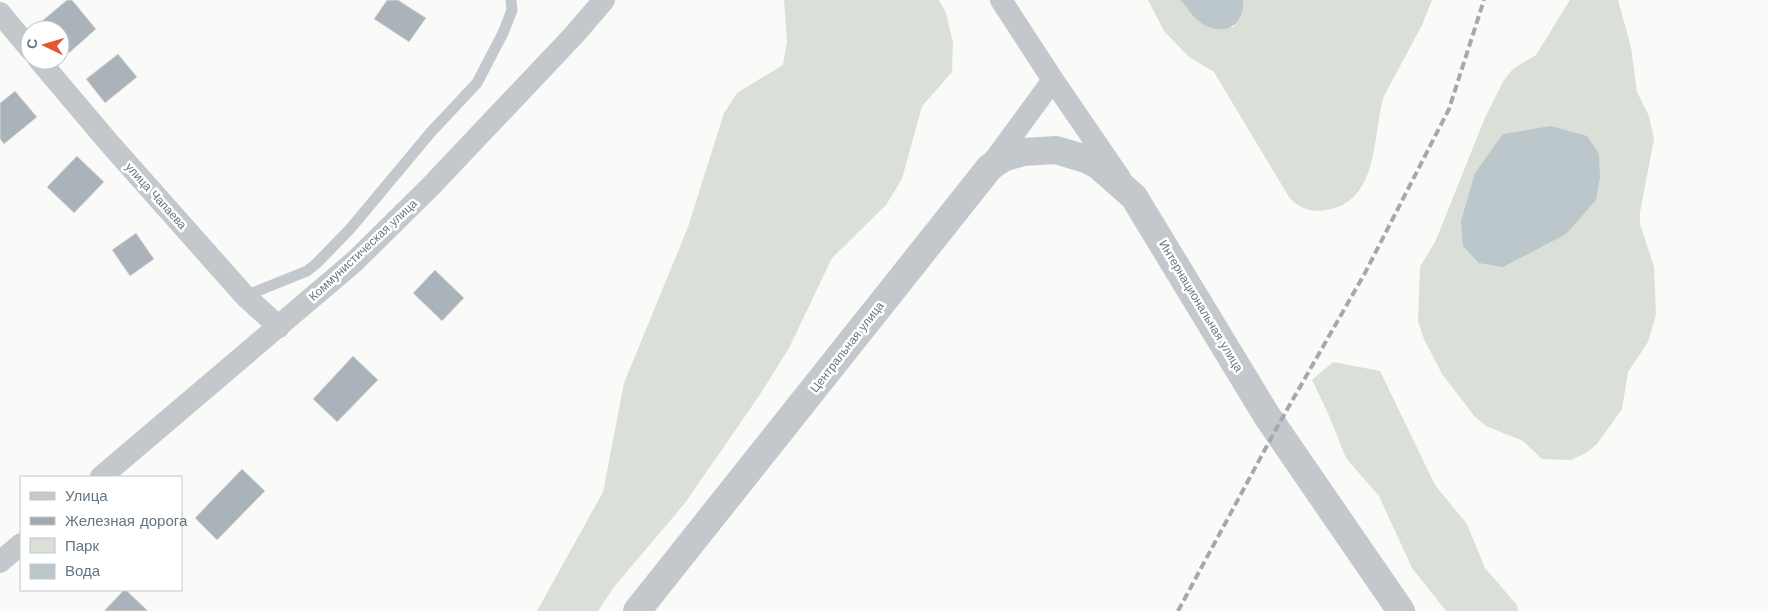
<svg xmlns="http://www.w3.org/2000/svg" width="1768" height="611" font-family="'Work Sans',sans-serif">
	<style>
		.green { fill: #dadfd7 }
		.water { fill: #bbc7cb }
		.building { fill: #aab3b9; stroke: #dcdcda }
		.lines { fill: none; stroke-linecap: round; stroke-linejoin: round }
		.service { stroke: #c3c8cc; stroke-width: 11 }
		.minor { stroke: #c3c8cc; stroke-width: 22 }
		.tertiary { stroke: #c3c8cc; stroke-width: 28 }
		.rail { stroke: #a2aab0; stroke-width: 4; stroke-dasharray: 8 4; stroke-linecap: butt }
		.labels { text-anchor: middle; dominant-baseline: central; stroke-width: 5; stroke-linejoin: round; paint-order: stroke }
		.street-label { font-size: 12px; fill: #657683; stroke: #fff }
	</style>
	<rect width="100%" height="100%" fill="#fafaf8"/>
	<!-- green -->
	<path class="green" d="M784 0H939L946 13 953 43 952 72 922 106 902 179 886 205 832 258 789 348 759 396 685 503 614 587 598 611H537L603 492 624 383 688 227 724 113 737 93 783 65 787 41Z
		M1148 0H1180L1199 22 1233 27 1241 17 1243 0H1432L1422 25 1384 96C1372 135 1380 202 1326 210 1310 213 1299 208 1289 197L1214 72 1189 57 1164 31Z
		M1570 0H1618L1631 47 1637 92 1649 116 1654 139 1640 212V224L1654 267 1656 315 1648 342 1628 372 1622 409 1597 444 1586 453 1571 460 1542 459 1523 441 1486 426 1475 417 1442 374 1424 339 1418 321 1420 267 1436 240 1484 120 1504 80 1513 69 1536 55Z
		M1333 362 1380 371 1435 485 1467 524 1485 568 1517 605 1518 611H1446L1412 568 1379 496 1346 458 1327 411 1312 380Z"/>
	<!-- water -->
	<path class="water" d="M1180 0H1243C1245 27 1223 37 1201 23 1193 18 1187 7 1180 0Z
		M1551 126 1587 136 1599 154 1600 177 1596 200 1566 234 1503 267 1479 263 1463 246 1461 221 1475 173 1503 134Z"/>
	<!-- building -->
	<path class="building" d="M67 0H72L96 29 69 53 60 42V30H49L42 21Z
		M387 0H398L426 18 409 42 374 19Z
		M118 54 137 77 105 103 86 79Z
		M15 91 37 117 4 144 0 139V103Z
		M77 156 104 182 74 213 47 187Z
		M136 233 154 259 130 276 112 250Z
		M435 270 464 298 442 321 413 293Z
		M353 356 378 380 337 422 313 399Z
		M242 469 265 491 217 540 195 518Z
		M124 590H126L148 611H104Z"/>
	<g class="lines">
		<!-- service -->
		<path class="service" d="M245 296 307 271 316 264 350 229 431 132 477 83 503 33 512 10 511 0"/>
		<!-- minor -->
		<path class="minor" d="M1001 0 1053 80 1120 178
			M0 13 30 49
			M39 60 110 144 245 296 279 327
			M990 166 1053 80
			M101 477 355 261 431 186 574 35 604 0
			M0 562 21 544"/>
		<!-- tertiary -->
		<path class="tertiary" d="M637 611 990 167 1003 158 1023 152 1056 150 1086 159 1099 166 1134 197 1267 416 1401 611"/>
		<!-- rail -->
		<path class="rail" d="M1178 611 1276 429 1365 273 1449 109 1484 0"/>
	</g>
	<g class="labels">
		<!-- street labels -->
		<g class="street-label">
			<text transform="translate(156 196) rotate(48)">улица Чапаева</text>
			<text transform="translate(363 250) rotate(-43)">Коммунистическая улица</text>
			<text transform="translate(1201 306) rotate(59)">Интернациональная улица</text>
			<text transform="translate(847 347) rotate(-52)">Центральная улица</text>
		</g>
	</g>
	<!-- legend -->
	<rect x="20" y="476" width="162" height="115" fill="#ffffff" stroke="#c1c8cd"/>
	<rect x="30" y="492" width="25" height="8" fill="#c3c8cc" stroke="#c1c8cd"/>
	<text x="65" y="501" font-size="15" fill="#657683">Улица</text>
	<rect x="30" y="517" width="25" height="8" fill="#a2aab0" stroke="#c1c8cd"/>
	<text x="65" y="526" font-size="15" fill="#657683">Железная дорога</text>
	<rect x="30" y="538" width="25" height="15" fill="#dadfd7" stroke="#c1c8cd"/>
	<text x="65" y="551" font-size="15" fill="#657683">Парк</text>
	<rect x="30" y="564" width="25" height="15" fill="#bbc7cb" stroke="#c1c8cd"/>
	<text x="65" y="576" font-size="15" fill="#657683">Вода</text>
	<!-- north arrow -->
	<g transform="translate(45 45) rotate(275)"><circle r="24" fill="#ffffff" stroke="#c1c8cd"/>
	<path d="M0-4L9 19L0 12L-9 19Z" fill="#e4572e"/>
	<text y="-8" font-size="14" font-weight="bold" text-anchor="middle" fill="#657683">С</text>
	</g>
</svg>
